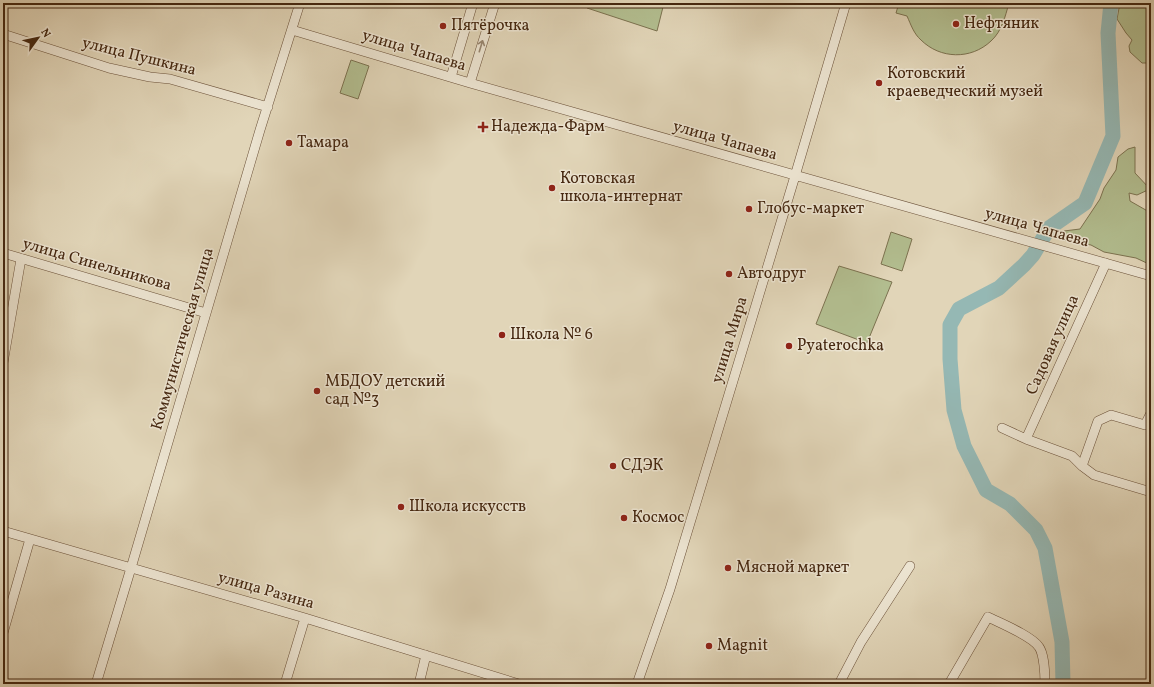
<svg xmlns="http://www.w3.org/2000/svg" width="1154" height="687" font-family="Vollkorn,serif">
	<style>
		.green { fill: #b2bd8f; stroke: #7c7250 }
		.lines { fill: none; stroke-linecap: round; stroke-linejoin: round }
		.river { stroke: #95b8b4; stroke-width: 15 }
		.minor-casing { stroke: #6c523a; stroke-width: 10 }
		.minor { stroke: #ece4d1; stroke-width: 9 }
		.oneway { stroke: #988670 }
		.poi-dot { fill: #8f2418; stroke: #ece4d1; stroke-width: 1.5 }
		.labels { text-anchor: middle; dominant-baseline: central; stroke-width: 3; stroke-linejoin: round; paint-order: stroke }
		.poi-label { font-size: 16px; fill: #452710; stroke: #ece4d1; text-anchor: start }
		.street-label { font-size: 16px; fill: #452710; stroke: #ece4d1 }
	</style>
	<rect width="100%" height="100%" fill="#e1d5b8"/>
	<filter id="stains"><feTurbulence type="fractalNoise" baseFrequency=".005" numOctaves="4"/><feColorMatrix values="0 0 0 0 .2 0 0 0 0 .09 0 0 0 0 .02 0 0 0 .5 -.17"/></filter>
	<radialGradient id="worn" r=".72"><stop offset=".6" stop-color="#630" stop-opacity="0"/><stop offset="1" stop-color="#630" stop-opacity=".3"/></radialGradient>
	<!-- green -->
	<path class="green" d="M588 3H664L657 31 587 8Z
		M899 3H1009C1005 17 1002 31 991 41 971 60 940 59 921 40 914 34 911 25 907 16L896 13Z
		M1120 3H1151L1149 5 1151 24V62L1150 63H1142L1130 52 1129 46 1132 40 1126 33 1117 19Z
		M351 60 369 66 358 99 340 93Z
		M1135 147V173L1150 189 1137 195 1129 193 1130 201 1151 213V265L1136 258 1104 252 1091 245 1059 239 1064 231 1080 229 1100 199 1104 188 1116 170 1118 157 1128 149Z
		M891 232 912 239 902 271 881 264Z
		M839 266 892 282 867 343 816 324Z"/>
	<g class="lines">
		<!-- river -->
		<path class="river" d="M1063 684 1062 642 1045 548 1036 530 1010 504 986 490 964 446 954 410 950 359V325L959 309 999 288 1024 265 1033 255 1049 228 1085 203 1113 136 1108 33 1111 3"/>
		<defs>
			<path id="minor" d="M292 30 470 83 1151 276
				M3 34 109 68 150 77 170 79 268 107
				M451 77 473 3
				M470 83 495 3
				M3 253 206 313
				M3 363 21 259
				M1002 428 1026 439 1072 456 1082 466 1094 475 1151 492
				M1026 439 1106 263
				M1082 466 1098 421 1111 415 1145 425 1151 413
				M3 531 305 618 519 684
				M3 633 30 539
				M96 684 131 568 260 130 300 3
				M285 684 305 618
				M419 684 426 655
				M637 684 670 589 795 176 846 3
				M839 684 861 642 910 566
				M949 684 988 617C1000 623 1032 636 1039 647 1044 654 1045 675 1045 684"/>
		</defs>
		<!-- minor casing -->
		<use href="#minor" class="minor-casing"/>
		<!-- minor -->
		<use href="#minor" class="minor"/>
	</g>
	<!-- one-way arrows -->
	<defs><path id="oneway-shaft" d="M-6 0H5M1.5-3L5.5 0L1.5 3" fill="none" stroke-width="1.6" stroke-linecap="round" stroke-linejoin="round"/></defs>
	<use class="oneway" href="#oneway-shaft" transform="translate(481 46) rotate(-73)"/>
	<!-- markers -->
	<g class="poi-dot">
		<circle cx="956" cy="24" r="4"/>
		<circle cx="443" cy="26" r="4"/>
		<circle cx="879" cy="83" r="4"/>
		<path d="M481 121h4v4h4v4h-4v4h-4v-4h-4v-4h4z"/>
		<circle cx="289" cy="143" r="4"/>
		<circle cx="552" cy="188" r="4"/>
		<circle cx="749" cy="209" r="4"/>
		<circle cx="729" cy="274" r="4"/>
		<circle cx="502" cy="335" r="4"/>
		<circle cx="789" cy="346" r="4"/>
		<circle cx="317" cy="391" r="4"/>
		<circle cx="613" cy="466" r="4"/>
		<circle cx="401" cy="507" r="4"/>
		<circle cx="624" cy="518" r="4"/>
		<circle cx="728" cy="568" r="4"/>
		<circle cx="709" cy="646" r="4"/>
	</g>
	<g class="labels">
		<!-- poi labels -->
		<g class="poi-label">
			<text x="964" y="24">Нефтяник</text>
			<text x="451" y="26">Пятёрочка</text>
			<text x="887" y="74">Котовский<tspan x="887" dy="18">краеведческий музей</tspan></text>
			<text x="491" y="127">Надежда-Фарм</text>
			<text x="297" y="143">Тамара</text>
			<text x="560" y="179">Котовская<tspan x="560" dy="18">школа-интернат</tspan></text>
			<text x="757" y="209">Глобус-маркет</text>
			<text x="737" y="274">Автодруг</text>
			<text x="510" y="335">Школа № 6</text>
			<text x="797" y="346">Pyaterochka</text>
			<text x="325" y="382">МБДОУ детский<tspan x="325" dy="18">сад №3</tspan></text>
			<text x="621" y="466">СДЭК</text>
			<text x="409" y="507">Школа искусств</text>
			<text x="632" y="518">Космос</text>
			<text x="736" y="568">Мясной маркет</text>
			<text x="717" y="646">Magnit</text>
		</g>
		<!-- street labels -->
		<g class="street-label">
			<text transform="translate(414 51) rotate(17)">улица Чапаева</text>
			<text transform="translate(139 57) rotate(14)">улица Пушкина</text>
			<text transform="translate(725 141) rotate(16)">улица Чапаева</text>
			<text transform="translate(1037 228) rotate(16)">улица Чапаева</text>
			<text transform="translate(97 265) rotate(16)">улица Синельникова</text>
			<text transform="translate(183 339) rotate(-74)">Коммунистическая улица</text>
			<text transform="translate(730 340) rotate(-73)">улица Мира</text>
			<text transform="translate(1053 345) rotate(-66)">Садовая улица</text>
			<text transform="translate(266 591) rotate(16)">улица Разина</text>
		</g>
	</g>
	<!-- margin -->
	<rect width="1154" height="687" fill="none" stroke="#e1d5b8" stroke-width="16"/>
	<rect x="4" y="4" width="1146" height="679" fill="none" stroke="#452710" stroke-width="2"/>
	<rect x="8" y="8" width="1138" height="671" fill="none" stroke="#452710"/>
	<!-- north arrow -->
	<g transform="translate(38 38) rotate(57)" stroke="#ece4d1" stroke-width="3" paint-order="stroke">
	<path d="M0-3L7 15L0 10L-7 15Z" fill="#452710"/>
	<text y="-6" font-size="11" font-weight="bold" text-anchor="middle" fill="#452710">N</text>
	</g>
	<rect width="100%" height="100%" filter="url(#stains)"/>
	<rect width="100%" height="100%" fill="url(#worn)"/>
</svg>
